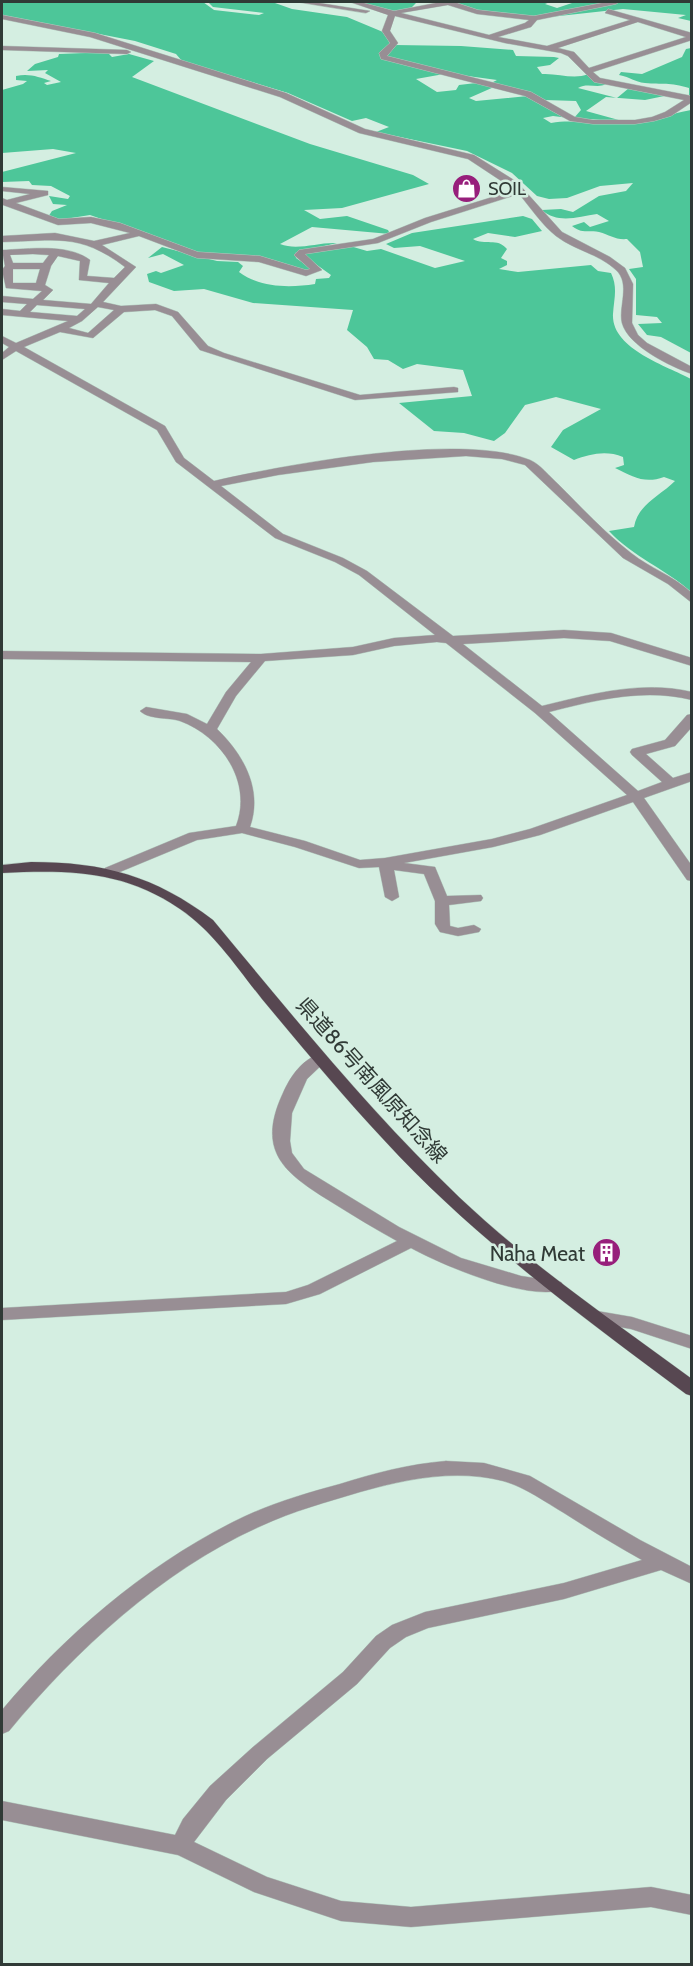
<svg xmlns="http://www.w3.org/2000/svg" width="693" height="1966" font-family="Cabin,'Noto Sans JP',sans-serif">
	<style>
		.forest { fill: #4dc699 }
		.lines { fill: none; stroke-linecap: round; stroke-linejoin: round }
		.minor-casing { stroke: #b3cabf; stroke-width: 1 }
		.major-casing { stroke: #b3cabf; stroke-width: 1 }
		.minor { fill: #988e94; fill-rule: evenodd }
		.major { fill: #574751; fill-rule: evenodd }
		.labels { text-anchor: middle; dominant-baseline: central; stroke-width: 5; stroke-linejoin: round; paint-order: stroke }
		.far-poi-label { font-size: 18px; fill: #303a36; stroke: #d4eee1; text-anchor: start }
		.street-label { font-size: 21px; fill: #303a36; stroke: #d4eee1 }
		.poi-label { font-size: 21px; fill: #303a36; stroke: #d4eee1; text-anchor: end }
	</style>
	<rect width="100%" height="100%" fill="#d4eee1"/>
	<!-- forest -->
	<path class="forest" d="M2 2H203L214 10 259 15 264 13 213 7 208 2 275 3 292 9 347 17 383 32 391 43 380 53V57L444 74 416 79 437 92 456 90 459 85 476 83 494 87 469 98 476 101 528 96 569 118 553 116 543 118 551 123C575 119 597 125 622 124 646 123 668 114 691 110V353L661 337 647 335 638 324 662 323 657 317 636 315V279L629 269 643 267 640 252 627 239C615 240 610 235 599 232 587 230 582 234 572 226L584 222 590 227 609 221 597 214C578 217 557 224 542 210L561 209 573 212 599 196 626 191 633 183 600 186 567 198 549 199 537 196 512 173 467 151 376 132 389 127 366 118 352 121 288 93 182 61 176 54 135 41 2 15Z
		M358 2H417L412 7 414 8 393 12Z
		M453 2H550L545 4 557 8 575 2H609L529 17 479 11Z
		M622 2H691V21L678 18 686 15 623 9 550 17Z
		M395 45 461 46 513 50 516 56 554 57 559 58 550 65 537 67 542 74C558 73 574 80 588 74L606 84C597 89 588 82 578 88L617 98 629 88 669 95 645 100 606 97 586 111 626 122 574 118 581 110 576 101 545 100 491 83 497 80 453 74 387 57 386 54Z
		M691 48V98L689 97V88C670 82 662 85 645 83 634 82 631 77 619 75L621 72 642 74 682 57 686 49Z
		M112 52 109 54 112 57 129 54 154 61 132 77 310 144 413 175 429 184 342 208 304 210 320 219 347 216 388 230 390 234 312 227 280 244C298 251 317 242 337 243L295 253 296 258 312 269 306 271 260 257 202 254 90 215 59 220 48 217 52 211 67 205 53 204 49 196 68 199 70 196 51 186 32 185 29 181 2 182V172L76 153 53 149 2 153V90L23 84 27 81 16 80V76C29 73 39 77 51 81L44 83 47 85 61 82 45 73 48 70 27 71 35 64 58 57 59 54Z
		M523 216 532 219 542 231 515 237 488 233 473 239C485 246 497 237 507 249L501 258 507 261V265L499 269 518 272 591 265 598 271 611 273C618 288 614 298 613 314 611 349 667 366 691 379V592C666 569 633 557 609 531L634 527C638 504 660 496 675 481L664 477C645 484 633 477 615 468L624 465 623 457C606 450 590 454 574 460L551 447 563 430 601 409 556 397 525 405 505 433 494 441 464 433 434 431 399 403 472 396 463 370 417 364 403 369 388 360 374 359 367 347 347 330 353 310 253 303 204 289 174 291 149 282 147 274 156 271 161 273 184 265 163 254 148 258 162 247 217 261 238 262 243 266 239 272C260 288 290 288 315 284L316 279 329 278 331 275 303 255 306 252 350 246 367 251 381 249 435 268 465 261 420 246 394 248 386 244 412 233Z"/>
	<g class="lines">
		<defs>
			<path id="minor" d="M297 2H313L370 11 366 13Z
				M350 2H360L394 11 441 2H454L478 10 534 16 607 2H619L616 4 537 20 531 27 498 37 547 46 630 20 605 13 608 9 692 33V40L593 72 600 78 692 96V102L671 116 654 121 635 124H593L570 121 525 96 381 59 379 53 390 43 382 31 388 15ZM448 5 477 14 529 20 525 23 489 35 401 13ZM395 16 505 43 561 53 568 56 594 82 684 100 665 112 652 117 635 120H593L575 117 531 92 387 56 398 43 390 31ZM638 22 686 37 589 68 574 52 558 48Z
				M2 15 95 33 286 93 365 129 474 155 517 182 562 232 610 257 625 268 633 284 632 323 638 335 647 343 692 367V374C671 367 628 346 622 323 618 307 631 284 616 270 599 254 574 250 556 236 542 225 530 207 519 194L431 222 378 243 305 254 322 270 306 276 259 262 197 258 139 236 102 245 136 267 103 302 121 306 156 304 178 312 208 346 224 353 360 395 454 387 458 388V392L355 400 200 350 172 316 155 310 124 312 93 338 60 332 24 347 165 426 184 458 214 481C289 464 461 432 530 460 540 464 550 477 558 484 581 507 605 533 631 553 651 569 671 574 692 593V603L668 584 623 558 525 465 502 459 466 456 373 462 278 475 221 486 283 534 343 558 367 571 453 636 564 630 611 633 692 658V666L610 641 564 638 463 644 542 706C591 694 642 680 692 692V700C644 688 596 700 549 712L638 791 662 782 632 755 630 752 632 749 665 740 687 715 692 714V727L675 746 646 754 673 778 692 772V781L644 798 692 866V881L687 880 633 802 540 835 493 847 404 863 435 867 447 896 481 895 483 898 481 901 449 905 450 926 458 928 474 925 481 929 479 932 458 936 440 932 435 924V901L424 874 394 870 399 897 392 901 385 897 379 867 359 868 295 847 242 833 197 840 115 874H105L103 871 105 868 189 833 236 826C253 782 221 736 180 721 168 717 149 720 140 711L146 707 187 714 207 724 226 692 251 662 2 659V651L261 654 353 647 394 638 435 635 359 575 335 562 275 538 176 462 157 430 16 351 2 360V353L9 347 2 343V336L16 343 68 321 2 315V309L20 311 27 304 2 302V296L33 299 42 291 6 288 2 270 5 266 2 250C28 249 68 243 90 260L87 276 114 278 125 267C79 232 55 241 2 242V236L55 233 94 241 130 233 91 223 58 225 3 205 2 198 7 200 30 194 2 191V187L48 191V195L16 203 59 219 91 217 120 223 198 252 260 256 306 270 310 269 294 255 299 250 373 239 425 218 515 190 468 159 359 133 280 97 90 37 2 19ZM33 254 49 255 43 263H13L10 255ZM58 256 80 261 79 280 109 283 91 304 43 300 53 290 45 285 51 266ZM13 269H40L36 283H13ZM37 305 85 309 77 316 30 312ZM98 307 114 310 88 333 69 328 82 321ZM437 642 446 643 535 713 627 795 530 829 492 839 385 858 360 860 305 841 250 827C263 790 244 755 217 729L236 696 265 661 353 655 394 646Z
				M2 46 127 50 131 52 127 54 2 50Z
				M320 1054 328 1059 307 1079 292 1113 290 1141 292 1153 304 1169 399 1227 461 1258 521 1276 561 1282 564 1286 561 1290C527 1301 442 1265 411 1248L320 1294 286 1304 2 1320V1308L286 1292 308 1285 397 1241C375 1229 354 1216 333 1203 286 1174 255 1153 283 1093 290 1077 302 1059 320 1054Z
				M597 1311 632 1317 692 1336V1349L631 1329 591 1322 588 1317 591 1312Z
				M446 1461 484 1463 530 1476 640 1540 692 1567V1584L661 1570 564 1599 428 1628 406 1637 390 1648 357 1684 267 1759 226 1800 194 1842 267 1877 341 1901 411 1907 651 1887 692 1895V1915L651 1907 411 1927 341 1921 254 1892 178 1855 2 1820V1801L175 1835 183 1819 210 1786 253 1747 343 1672 376 1636 392 1625 425 1612 564 1583 642 1560C615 1545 589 1529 564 1513 545 1502 525 1487 503 1481 455 1469 407 1479 360 1492 327 1502 293 1511 261 1526 164 1569 76 1650 9 1731L2 1734V1710C65 1635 144 1567 233 1522 266 1505 303 1494 340 1484 375 1473 409 1464 446 1461Z"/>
			<path id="major" d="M31 862C104 862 155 876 213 920 292 1015 370 1112 460 1198 531 1265 613 1321 692 1379V1396L686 1394C580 1315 474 1238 384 1140 341 1094 302 1047 262 999 237 968 214 932 180 909 123 870 68 870 2 873V865Z"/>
		</defs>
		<!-- minor casing -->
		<use href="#minor" class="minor-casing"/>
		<!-- major casing -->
		<use href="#major" class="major-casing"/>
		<!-- minor -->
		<use href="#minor" class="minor"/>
		<!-- major -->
		<use href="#major" class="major"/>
	</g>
	<!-- icons -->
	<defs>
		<symbol id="shop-disc" viewBox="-11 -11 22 22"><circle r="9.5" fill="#971f7b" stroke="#d4eee1"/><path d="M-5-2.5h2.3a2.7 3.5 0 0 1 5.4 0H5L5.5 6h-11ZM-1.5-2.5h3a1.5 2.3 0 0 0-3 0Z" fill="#fff"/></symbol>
		<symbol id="building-disc" viewBox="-11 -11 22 22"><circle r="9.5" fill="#971f7b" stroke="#d4eee1"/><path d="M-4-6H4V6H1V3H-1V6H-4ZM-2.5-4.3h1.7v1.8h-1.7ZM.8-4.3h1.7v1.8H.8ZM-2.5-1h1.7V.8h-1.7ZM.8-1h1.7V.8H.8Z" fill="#fff"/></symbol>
	</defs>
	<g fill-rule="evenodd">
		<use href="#shop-disc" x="450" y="172" width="33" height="33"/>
		<use href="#building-disc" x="590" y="1236" width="33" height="33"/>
	</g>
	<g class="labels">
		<!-- far-poi labels -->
		<g class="far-poi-label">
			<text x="488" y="189">SOIL</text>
		</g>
		<!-- street labels -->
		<g class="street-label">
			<text transform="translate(372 1080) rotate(48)">県道86号南風原知念線</text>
		</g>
		<!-- poi labels -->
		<g class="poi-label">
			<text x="585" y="1253">Naha Meat</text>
		</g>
	</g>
	<!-- border -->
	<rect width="693" height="1966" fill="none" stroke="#303a36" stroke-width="6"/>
</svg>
